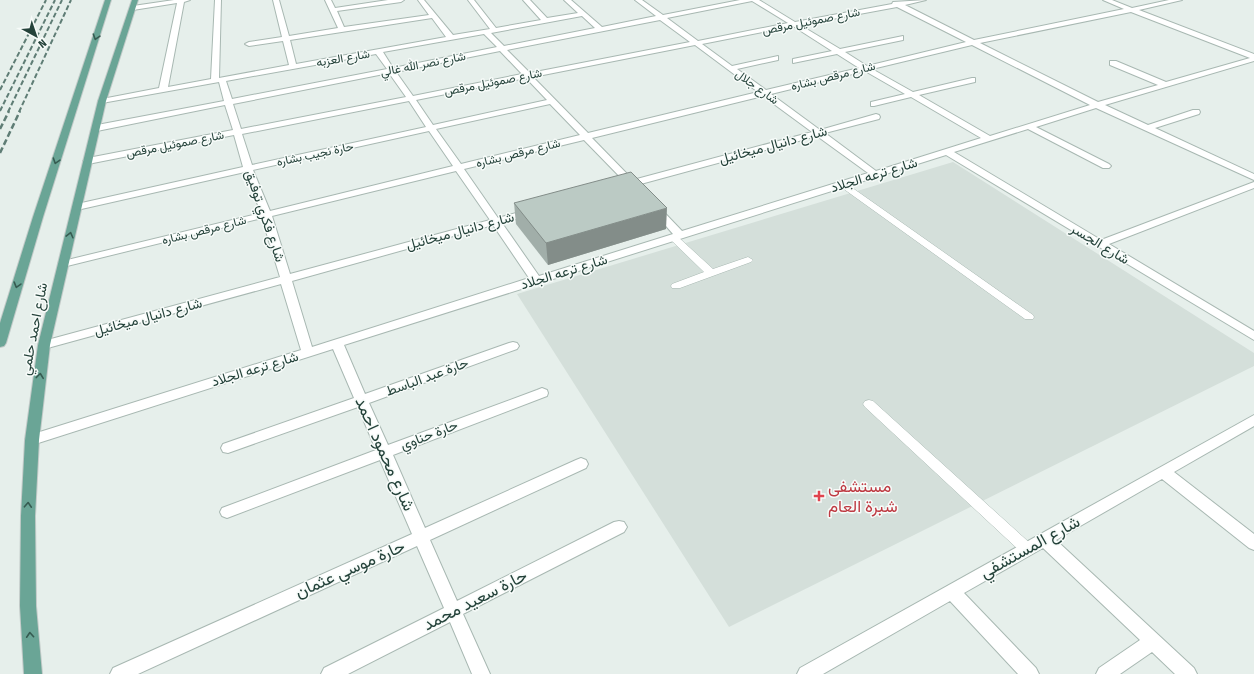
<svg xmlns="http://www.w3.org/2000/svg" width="1254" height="674" font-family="'Fira Sans Condensed',Vazirmatn,sans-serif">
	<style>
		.built { fill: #d4dfda }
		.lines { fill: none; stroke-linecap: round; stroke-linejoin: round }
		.service-casing { stroke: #a8b8b2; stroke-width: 1 }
		.minor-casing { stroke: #a8b8b2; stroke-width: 2 }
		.primary-casing { stroke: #c2cac8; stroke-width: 2 }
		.service { fill: #fff; fill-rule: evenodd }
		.minor { fill: #fff; fill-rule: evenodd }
		.primary { fill: #6aa596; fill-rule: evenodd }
		.rail-far1 { stroke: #5f7d75; stroke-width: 2; stroke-dasharray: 5 2.5; stroke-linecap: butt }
		.rail { stroke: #5f7d75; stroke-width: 2.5; stroke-dasharray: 6 3; stroke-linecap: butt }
		.wall { fill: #a1aea9 }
		.shaded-wall { fill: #838d89 }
		.building { fill: #bbcac4; stroke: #838d89 }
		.oneway { stroke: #365b51 }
		.health-dot { fill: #e0444e; stroke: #f7fbf9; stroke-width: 1.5 }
		.labels { text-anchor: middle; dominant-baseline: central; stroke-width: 3; stroke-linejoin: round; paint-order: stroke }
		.far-street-label { font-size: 12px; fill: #24423a; stroke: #f7fbf9 }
		.street-label { font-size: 14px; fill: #24423a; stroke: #f7fbf9 }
		.near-street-label { font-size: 17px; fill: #24423a; stroke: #f7fbf9 }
		.near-health-label { font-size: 17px; fill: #be3a42; stroke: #f7fbf9; text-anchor: start }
	</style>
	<rect width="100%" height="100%" fill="#e6efeb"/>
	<!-- built -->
	<path class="built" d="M953 162 1254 353V366L729 627 517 294Z"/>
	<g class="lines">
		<defs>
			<path id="service" d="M844 182 1033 315 1034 317 1033 319H1025L841 187 840 185 841 183Z
				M674 235 677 236 713 269 748 257 753 260 751 262 680 288H672L671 286 672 284 704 272 671 240 669 238Z
				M869 400 873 401 1032 545 1034 549 1032 553 1027 555 1022 553 865 407 863 404 865 401Z"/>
			<path id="minor" d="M174 0H190L184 2 168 87 211 79 215 0H221L219 78 289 65 283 41 249 46 245 44 249 42 282 37 273 0H279L289 36 338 28 325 0H331L335 8 388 0H404L401 2 337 11 344 27 429 15 418 0H424L453 35 490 29 468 0H474L496 28 541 20 523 0H530L547 18 578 13 564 0H571L602 27 656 16 635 0H642L663 15 740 0H759L795 22 892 4 893 2 926 0 905 5 974 40 1124 9 1103 0H1112L1132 8 1169 0H1182L1139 10 1254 54V61L1105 105 1148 125 1193 110H1199L1200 112 1199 114 1155 128 1254 174V180L1096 108 1036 127 1109 164 1111 166 1109 168H1103L1028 129 954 152 1101 240 1254 182V188L1109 244 1254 331V340L946 155 344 345 365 394 509 343 513 342 517 343 519 346 517 349 369 403 388 445 537 390 542 388 547 390 548 393 547 396 393 455 425 528 576 460 581 458 586 460 588 464 586 468 430 540 457 601 614 522 619 521 624 522 627 527 624 532 463 614 490 674H472L450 622 348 674H321L324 668 444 608 417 546 138 674H110L113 668 412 534 380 460 227 518 222 516 220 512 222 508 376 450 358 407 228 453 223 452 221 448 223 444 354 398 333 349 32 445 27 444 25 440 27 436 301 350 281 284 44 349 40 348 38 345 40 342 280 277 262 218 63 267 58 264 59 262 261 213 245 172 77 210 72 207 77 204 243 167 234 135 88 164 83 161 88 158 233 130 225 105 97 131 93 128 97 125 224 101 219 82 102 103 98 101 102 99 159 88 177 3 133 10 130 8 133 6ZM752 1 788 23 698 41 667 18ZM897 7 966 42 867 66 845 52 903 40V36L840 49 800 25ZM1131 12 1250 58 1166 82 1116 61H1110V65L1158 85 1098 102 980 43ZM582 16 595 28 504 46 491 33ZM432 18 446 37 296 64 290 40ZM660 20 690 42 530 73 507 50ZM793 26 832 51 793 59V63L837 54 859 68 766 90 737 69 778 60V56L732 66 702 44ZM484 34 497 47 393 68 383 52ZM695 45 758 92 588 133 533 77ZM972 45 1090 105 990 136 919 95 975 82V78H972L913 92 872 69ZM500 51 522 74 413 96 396 72ZM376 54 387 69 232 99 226 81ZM865 71 905 94 871 102V106H874L911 97 981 138 876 171 825 133 879 119 880 117 879 115 876 114 820 130 771 94ZM389 73 406 97 241 129 233 104ZM526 78 547 100 433 125 416 100ZM763 96 812 132 633 180 592 138ZM409 101 426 127 252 165 242 134ZM550 104 580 135 461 164 436 129ZM429 131 453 166 270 211 253 170ZM817 136 868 173 682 231 659 207H653L651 209 653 211 673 234 539 276 502 223 534 214 535 212 534 210 530 209 498 218 464 169 584 140 625 182 620 185 622 187H636L637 185ZM456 171 490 220 290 274 272 216ZM493 225 529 278 312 347 292 281Z
				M1254 415V426L1174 472 1254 534V550L1249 548 1162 479 1056 540 1194 668 1197 674H1175L1152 652 1120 674H1096L1099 668 1140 640 1043 548 964 593 1036 668 1039 674H1018L950 601 823 674H797L800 668Z"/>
			<path id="primary" d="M105 0H111L43 217 6 343 4 346 0 347V323L33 217Z
				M132 0H138L106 101 50 345 39 440 35 516 36 606 42 674H24L20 606 21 516 25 440 38 345 98 101Z"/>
		</defs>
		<!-- service casing -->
		<use href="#service" class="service-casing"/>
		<!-- minor casing -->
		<use href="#minor" class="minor-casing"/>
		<!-- primary casing -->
		<use href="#primary" class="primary-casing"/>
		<!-- service -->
		<use href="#service" class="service"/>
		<!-- minor -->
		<use href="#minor" class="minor"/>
		<!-- primary -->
		<use href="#primary" class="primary"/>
		<!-- rail-far1 -->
		<path class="rail-far1" d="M0 90 46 0
			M0 111 55 0
			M8 112 62 0
			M19 112 71 0"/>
		<!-- rail -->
		<path class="rail" d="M0 129 9 111
			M0 153 20 111"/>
	</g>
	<!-- wall -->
	<path class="wall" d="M514 203 666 229 548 265 516 224Z"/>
	<!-- shaded-wall -->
	<path class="shaded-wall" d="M667 208 666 229 548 265 546 243Z"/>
	<!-- building -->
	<path class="building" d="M631 172 667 208 546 243 514 203Z"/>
	<!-- one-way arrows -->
	<defs><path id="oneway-chevron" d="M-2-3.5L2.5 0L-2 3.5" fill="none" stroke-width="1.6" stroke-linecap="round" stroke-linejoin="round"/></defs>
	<g class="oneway">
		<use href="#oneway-chevron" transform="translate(96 37) rotate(108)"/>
		<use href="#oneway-chevron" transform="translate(56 161) rotate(108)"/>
		<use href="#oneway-chevron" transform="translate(70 235) rotate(-76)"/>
		<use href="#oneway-chevron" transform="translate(17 285) rotate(106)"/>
		<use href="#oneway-chevron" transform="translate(40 376) rotate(-83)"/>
		<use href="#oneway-chevron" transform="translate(28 505) rotate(-87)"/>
		<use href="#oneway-chevron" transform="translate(30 635) rotate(-94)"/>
	</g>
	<!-- markers -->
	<path class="health-dot" d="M817 490h4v4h4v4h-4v4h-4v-4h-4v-4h4z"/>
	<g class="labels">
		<!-- far-street labels -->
		<g class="far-street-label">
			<text transform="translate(811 21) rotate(-11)">شارع صموئيل مرقص</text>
			<text transform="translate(343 58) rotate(-10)">شارع العزبه</text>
			<text transform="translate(423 64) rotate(-11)">شارع نصر الله غالي</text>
			<text transform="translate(833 76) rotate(-14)">شارع مرقص بشاره</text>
			<text transform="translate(493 82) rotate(-11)">شارع صموئيل مرقص</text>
			<text transform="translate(757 87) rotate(36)">شارع جلال</text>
			<text transform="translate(175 144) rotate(-11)">شارع صموئيل مرقص</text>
			<text transform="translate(518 153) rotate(-14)">شارع مرقص بشاره</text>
			<text transform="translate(315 154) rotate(-12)">حارة نجيب بشاره</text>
			<text transform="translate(204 230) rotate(-14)">شارع مرقص بشاره</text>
		</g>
		<!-- street labels -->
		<g class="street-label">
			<text transform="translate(773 145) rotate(-15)">شارع دانيال ميخائيل</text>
			<text transform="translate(874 175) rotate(-17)">شارع ترعه الجلاد</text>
			<text transform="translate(265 216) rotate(71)">شارع فكري توفيق</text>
			<text transform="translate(460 231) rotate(-15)">شارع دانيال ميخائيل</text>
			<text transform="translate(1100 244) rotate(31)">شارع الجسر</text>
			<text transform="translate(564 272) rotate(-17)">شارع ترعه الجلاد</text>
			<text transform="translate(148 317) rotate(-15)">شارع دانيال ميخائيل</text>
			<text transform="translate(34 329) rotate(-79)">شارع احمد حلمي</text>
			<text transform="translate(255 369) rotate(-17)">شارع ترعه الجلاد</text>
			<text transform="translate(427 377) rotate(-20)">حارة عبد الباسط</text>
			<text transform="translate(429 435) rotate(-21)">حارة حناوي</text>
		</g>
		<!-- near-street labels -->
		<g class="near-street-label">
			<text transform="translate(385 454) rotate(66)">شارع محمود احمد</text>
			<text transform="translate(1030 547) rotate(-29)">شارع المستشفي</text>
			<text transform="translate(350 569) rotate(-24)">حارة موسي عثمان</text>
			<text transform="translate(475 600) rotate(-27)">حارة سعيد محمد</text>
		</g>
		<!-- near-health labels -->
		<g class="near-health-label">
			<text x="828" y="486">مستشفى<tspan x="828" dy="20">شبرة العام</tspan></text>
		</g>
	</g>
	<!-- north arrow -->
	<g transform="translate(36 36) rotate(140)" stroke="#f7fbf9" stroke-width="3" paint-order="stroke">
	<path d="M0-3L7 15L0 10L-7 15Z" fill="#24423a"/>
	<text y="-6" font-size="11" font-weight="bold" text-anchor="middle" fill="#24423a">N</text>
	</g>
</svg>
